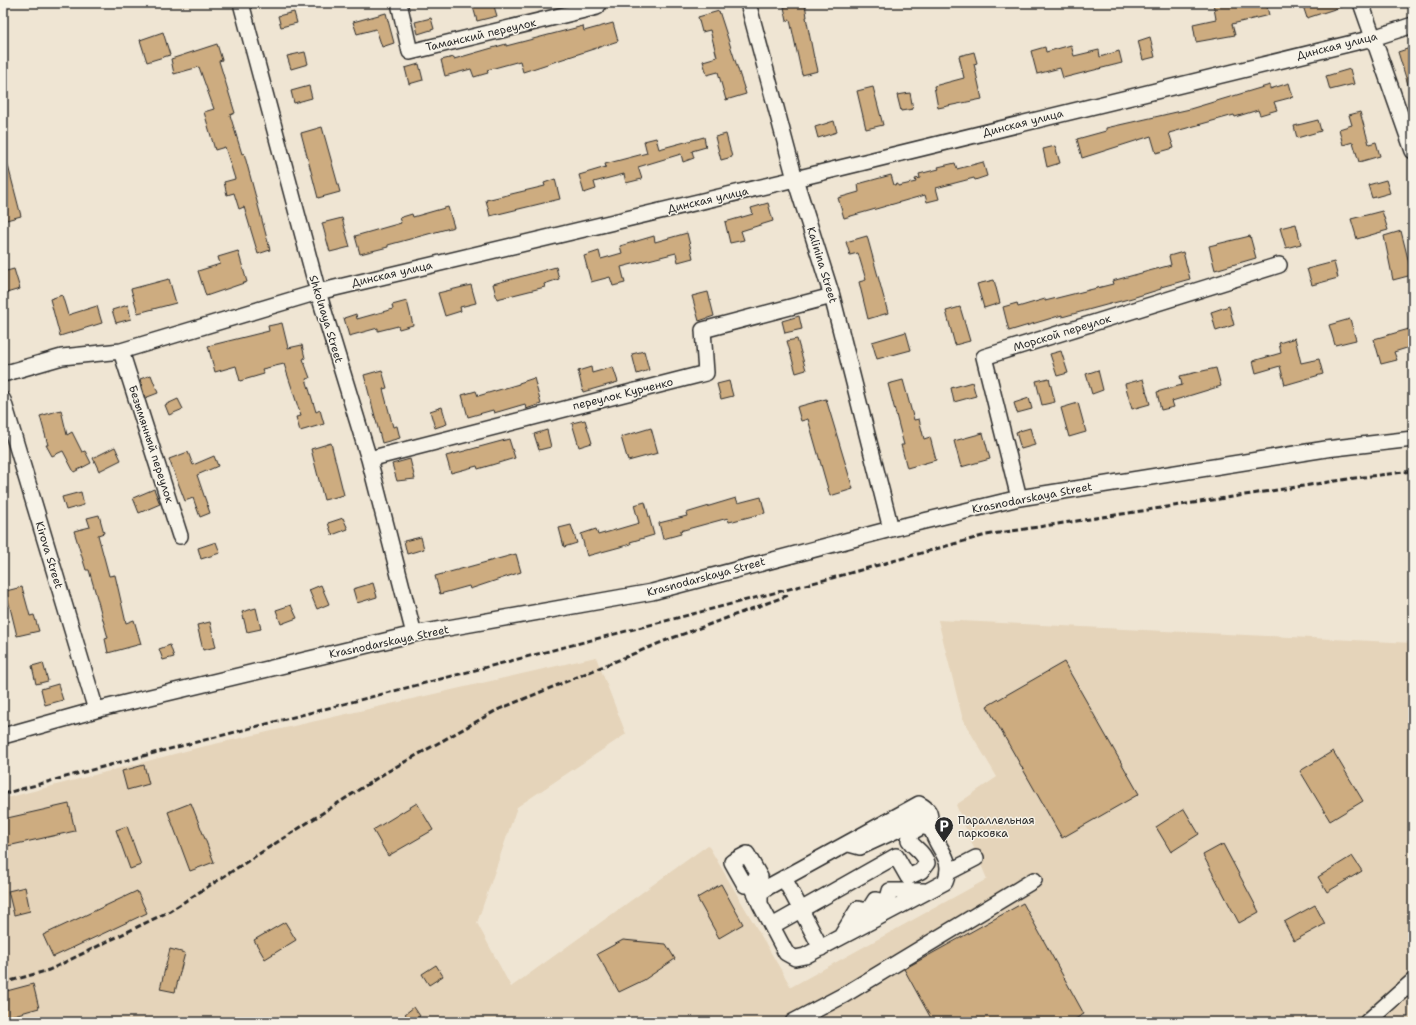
<svg xmlns="http://www.w3.org/2000/svg" width="1416" height="1025" font-family="'Shantell Sans',sans-serif">
	<style>
		.built { fill: #e5d4ba }
		.building { fill: #cdac80; stroke: #2b2b2b }
		.lines { fill: none; stroke-linecap: round; stroke-linejoin: round }
		.minor-casing { stroke: #2b2b2b; stroke-width: 18 }
		.minor { stroke: #f7f3e8; stroke-width: 15 }
		.rail { stroke: #2b2b2b; stroke-width: 3; stroke-dasharray: 6 3; stroke-linecap: butt }
		.labels { text-anchor: middle; dominant-baseline: central; stroke-width: 3; stroke-linejoin: round; paint-order: stroke }
		.street-label { font-size: 11px; fill: #2b2b2b; stroke: #f7f3e8 }
		.poi-label { font-size: 11px; fill: #2b2b2b; stroke: #f7f3e8; text-anchor: start }
	</style>
	<rect width="100%" height="100%" fill="#efe5d3"/>
	<filter id="ink" filterUnits="userSpaceOnUse"><feTurbulence type="fractalNoise" baseFrequency=".025" numOctaves="2"/><feDisplacementMap in="SourceGraphic" scale="8" xChannelSelector="R" yChannelSelector="G"/><feConvolveMatrix kernelMatrix="1 2 1 2 8 2 1 2 1" color-interpolation-filters="sRGB"/></filter>
	<g filter="url(#ink)">
		<!-- built -->
		<path class="built" d="M938 620 1413 643V1022H3V799L197 748 596 657 626 734 517 807 477 923 511 987 708 845 791 987 987 879 956 805 997 777 963 720Z"/>
		<!-- building -->
		<path class="building" d="M472 3H493L497 16 477 21Z
			M805 3 807 17H806L814 58H815L818 71 802 75 790 20 787 21 784 7Z
			M1213 3H1266L1269 15 1232 24 1235 35 1196 42 1193 24 1216 19Z
			M1302 3H1347V5L1307 18Z
			M719 11 746 94 726 100 718 72 707 75 703 61 717 57 710 30 702 32 698 17Z
			M294 12 297 23 281 27 278 16Z
			M386 13 394 43 382 47 376 29 357 34 353 22Z
			M431 18 434 29 418 34 415 22Z
			M613 23 618 41 523 72 520 61 487 70 488 73 474 77 471 69 445 76 441 60 454 57V59L506 44V46L583 26 584 31Z
			M163 32 170 55 147 62 140 40Z
			M1150 37 1155 57 1143 60 1138 41Z
			M217 44 222 60 219 61 235 113 230 115 242 154 244 153 270 250 258 254 244 207 239 209 234 193 227 195 224 182 235 179 225 147 215 150 204 112 214 109 199 67 174 74 171 59Z
			M1071 45 1074 56 1099 50 1100 57 1119 51 1122 63 1063 78 1060 68 1037 74 1031 51 1045 47 1046 52Z
			M1413 47V90L1410 91 1398 52Z
			M305 52 308 64 291 69 287 56Z
			M974 52 977 63 974 64 982 99 938 108 934 86 964 78 959 56Z
			M419 64 423 80 409 84 405 68Z
			M1350 69 1354 84 1330 90 1326 76Z
			M1289 83 1293 97 1274 102 1277 110 1260 115 1258 110 1235 117 1234 115 1169 133 1174 148 1156 153 1151 136 1082 158 1077 139 1106 131V128L1190 109 1270 85V89Z
			M309 86 312 98 294 103 291 91Z
			M873 87 883 125 866 129 857 91Z
			M910 93 913 109 901 111 897 95Z
			M1360 112 1369 144 1376 142 1380 156 1359 162 1353 142 1343 145 1339 129 1352 125 1349 115Z
			M1318 120 1321 131 1297 138 1294 126Z
			M834 121 837 132 818 138 815 127Z
			M322 127 340 192 318 198 301 133Z
			M726 134 732 157 721 160 715 137Z
			M704 137 706 147 692 151 694 158 683 162 681 154 638 167 642 179 626 183 624 174 594 182 596 189 584 193 579 175 606 167 605 164 647 153 644 141 656 138 659 149Z
			M1055 146 1060 163 1047 167 1043 149Z
			M6 158 21 216 3 221V159Z
			M983 162 987 176 975 180 974 178 936 188 939 199 927 202 925 195 844 218 838 198 859 192 858 184 891 175 894 185 898 184V186L916 182 915 179 920 178 919 174 939 169 938 167 955 163 957 169Z
			M555 179 560 199 490 216 486 200 545 186 544 183Z
			M1386 180 1390 193 1372 198 1368 185Z
			M768 203 773 221 741 231 744 240 730 243 725 222 753 214 751 208Z
			M448 207 454 227 388 245V247L360 254 355 236 401 223 399 218 412 214 413 217Z
			M1382 211 1388 230 1357 239 1351 219Z
			M342 218 350 247 330 252 322 223Z
			M1296 224 1301 244 1286 248 1280 228Z
			M1401 231 1412 275 1393 280 1384 236Z
			M687 233 693 258 678 262 676 253 621 267 625 283 613 286 610 277 591 282 584 256 599 251 601 259 622 253 620 246 654 236 655 242Z
			M867 236 888 313 868 319 859 282 866 280 858 253 850 255 846 242Z
			M1250 236 1256 258 1215 270 1209 246Z
			M238 251 247 282 206 296 198 271 220 264 218 257Z
			M1183 252 1190 279 1161 287V289L1132 298 1062 317V315L1009 331 1003 307 1017 303 1018 307 1045 299V301L1113 284 1112 281 1171 265 1169 256Z
			M1334 262 1338 278 1312 285 1307 269Z
			M556 267 559 279 544 284 545 287 497 299 493 284Z
			M14 269 20 289 3 294V272Z
			M169 279 176 303 138 313 131 289Z
			M994 280 1000 303 984 308 977 284Z
			M471 285 476 303 460 307 461 311 445 316 438 293Z
			M708 292 714 316 699 321 692 296Z
			M62 295 68 315 97 306 102 323 60 336 50 299Z
			M407 301 413 325 399 329 398 326 378 331V328L349 336 344 318 356 314 357 319 393 309 392 305Z
			M128 305 131 319 116 323 112 310Z
			M1229 306 1234 325 1216 331 1211 312Z
			M960 307 970 341 955 345 946 311Z
			M799 316 802 329 785 333 782 321Z
			M1350 319 1356 340 1335 345 1329 325Z
			M282 323 288 348 302 345 305 358 303 359 310 378 306 379 316 412 320 410 324 424 300 431 296 417 301 416 284 364 262 369 264 374 240 381 236 366 215 372 208 346 269 331 268 326Z
			M1409 329 1413 346 1394 352 1397 360 1381 364 1374 339Z
			M906 332 911 350 877 359 872 342Z
			M1295 338 1301 363 1319 359 1323 374 1285 385 1280 366 1256 373 1253 361 1281 353 1279 343Z
			M797 339 806 370 796 373 787 341Z
			M644 351 649 370 637 374 632 354Z
			M1061 351 1068 373 1057 376 1050 354Z
			M591 367 592 373 613 367 618 382 583 392 578 371Z
			M1216 368 1221 386 1172 401 1174 407 1161 410 1157 392 1182 385 1180 376Z
			M382 370 387 388 383 389 393 427 397 426 400 438 382 443 364 375Z
			M1098 370 1103 390 1092 394 1086 374Z
			M151 375 158 393 145 398 140 379Z
			M534 378 541 404 526 409 525 404 494 413 493 410 468 417 462 395 476 391 478 396 519 384V383Z
			M1049 378 1055 402 1042 405 1036 381Z
			M1143 379 1150 404 1132 409 1125 384Z
			M903 380 914 420 919 419 924 439 930 437 936 460 907 468 901 445H904L888 384Z
			M729 381 733 396 721 399 717 384Z
			M972 382 976 396 954 402 951 388Z
			M1029 398 1032 409 1017 413 1014 403Z
			M178 399 183 409 169 415 165 405Z
			M826 399 853 489 830 496 808 419 801 421 797 407Z
			M1078 403 1086 432 1069 437 1061 408Z
			M442 407 447 424 435 428 430 411Z
			M61 410 67 435 72 432 82 452 85 451 91 463 74 472 63 451 52 456 46 445H48L40 416Z
			M585 420 592 443 579 447 572 423Z
			M651 428 658 453 628 461 621 437Z
			M1030 428 1035 445 1021 449 1016 432Z
			M547 430 551 447 539 450 534 434Z
			M983 433 990 459 961 467 954 441Z
			M509 439 515 458 478 469 477 466 451 473 446 456Z
			M331 443 344 495 324 500 311 449Z
			M115 447 121 460 99 471 93 458Z
			M188 452 193 465 214 456 218 466 197 475 210 513 200 517 193 498 185 501 169 459Z
			M410 459 415 479 397 481 392 464Z
			M154 489 160 504 139 513 133 498Z
			M81 492 84 505 66 510 62 497Z
			M761 497 765 513 729 522 728 518 680 531 681 534 663 539 659 523 687 516 686 513 736 498 738 503Z
			M645 502 654 535 630 542 631 544 587 556 581 534 596 529 598 535 639 523 634 505Z
			M99 515 104 533 98 535 109 576 115 575 126 623 134 620 141 644 108 653 105 639 108 638 97 598 89 570H86L74 531 90 527 87 518Z
			M343 518 348 529 332 535 328 523Z
			M571 525 577 543 564 547 559 528Z
			M421 537 424 549 407 554 404 541Z
			M216 542 220 553 201 559 198 548Z
			M516 554 521 572 470 589 469 586 440 594 435 576Z
			M373 583 377 597 357 603 353 589Z
			M321 585 329 604 317 609 309 590Z
			M22 587 30 616 34 615 39 631 17 636 6 591Z
			M291 605 297 618 281 624 276 610Z
			M256 608 261 629 247 632 242 612Z
			M210 622 216 647 203 650 197 625Z
			M170 645 174 657 163 660 159 649Z
			M1064 662 1139 794 1062 838 987 706Z
			M43 663 48 681 36 684 32 666Z
			M58 684 63 700 45 705 41 689Z
			M1333 751 1363 801 1330 821 1300 771Z
			M144 765 149 784 127 790 122 771Z
			M191 803 214 862 190 871 168 812Z
			M417 803 433 830 388 856 373 830Z
			M69 804 75 831 3 847V819Z
			M1184 809 1199 834 1171 852 1156 827Z
			M127 826 141 865 130 869 116 830Z
			M1223 844 1259 912 1239 923 1203 855Z
			M1352 856 1362 871 1327 892 1318 877Z
			M721 884 743 924 719 938 697 898Z
			M25 887 30 911 14 915 8 891Z
			M137 891 147 913 53 957 43 935Z
			M1023 903 1084 1014 1070 1022H933L904 969Z
			M1315 905 1325 924 1294 941 1284 922Z
			M285 922 296 940 265 959 254 940Z
			M623 940 666 944 675 959 644 980 619 992 597 954Z
			M170 949 185 953 175 992 160 989Z
			M436 965 443 976 429 985 422 974Z
			M33 984 39 1008 3 1018V992Z
			M414 1007 420 1016 412 1022 405 1014Z"/>
		<g class="lines">
			<defs>
				<path id="minor" d="M241 3 318 292 369 459 414 634
					M399 3 410 52 597 7 596 3
					M748 3 795 179 832 296 891 529
					M1361 3 1413 151
					M121 351 180 536
					M3 374 62 357 121 351 318 292 795 179 1373 38 1413 25
					M3 400 96 710
					M369 459 706 373 703 330 832 296
					M1019 498 984 357 1279 265
					M3 736 96 710 414 634 652 592 891 529 1019 498 1326 449 1413 439
					M849 844 860 847 921 819
					M747 854 760 877 745 885 732 862Z
					M949 872 976 858
					M784 878 821 948
					M751 883 760 904 786 953 795 958 805 956 945 882C955 858 937 850 932 830 928 816 934 812 919 804L768 887 760 893V904
					M772 926 896 856 908 877 921 871 927 863C922 849 916 851 909 840L912 832 923 826 932 830
					M842 935 858 909 868 911 875 900 887 902 890 891H924
					M793 1022 844 995 1034 880
					M1367 1022 1413 981"/>
			</defs>
			<!-- minor casing -->
			<use href="#minor" class="minor-casing"/>
			<!-- minor -->
			<use href="#minor" class="minor"/>
			<!-- rail -->
			<path class="rail" d="M3 794 154 753 832 578 986 535 1355 478 1413 471
				M3 983 49 970 170 911 385 773 497 710 667 640 789 595"/>
		</g>
	</g>
	<!-- icons -->
	<defs>
		<symbol id="parking-pin" viewBox="-11 -11 22 30"><path d="M0 17L-7.5 6A9.5 9.5 0 1 1 7.5 6Z" fill="#2b2b2b" stroke="#f7f3e8"/><path d="M-3.5-5.5H1a3.5 3.5 0 0 1 0 7H-1V5.5H-3.5ZM-1-3.4V-.6H.8a1.4 1.4 0 0 0 0-2.8Z" fill="#fff"/></symbol>
	</defs>
	<g fill-rule="evenodd">
		<use href="#parking-pin" x="933" y="815" width="22" height="30"/>
	</g>
	<g class="labels">
		<!-- street labels -->
		<g class="street-label">
			<text transform="translate(481 35) rotate(-13)">Таманский переулок</text>
			<text transform="translate(1337 46) rotate(-14)">Динская улица</text>
			<text transform="translate(1023 123) rotate(-14)">Динская улица</text>
			<text transform="translate(708 200) rotate(-13)">Динская улица</text>
			<text transform="translate(822 265) rotate(73)">Kalinina Street</text>
			<text transform="translate(392 274) rotate(-13)">Динская улица</text>
			<text transform="translate(326 319) rotate(73)">Shkolnaya Street</text>
			<text transform="translate(1062 333) rotate(-17)">Морской переулок</text>
			<text transform="translate(623 394) rotate(-14)">переулок Курченко</text>
			<text transform="translate(151 444) rotate(72)">Безымянный переулок</text>
			<text transform="translate(1032 498) rotate(-11)">Krasnodarskaya Street</text>
			<text transform="translate(49 555) rotate(73)">Kirova Street</text>
			<text transform="translate(706 577) rotate(-15)">Krasnodarskaya Street</text>
			<text transform="translate(389 642) rotate(-12)">Krasnodarskaya Street</text>
		</g>
		<!-- poi labels -->
		<g class="poi-label">
			<text x="958" y="820">Параллельная<tspan x="958" dy="13">парковка</tspan></text>
		</g>
	</g>
	<!-- margin -->
	<rect width="1416" height="1025" fill="none" stroke="#f7f3e8" stroke-width="16"/>
	<rect x="8" y="8" width="1400" height="1009" fill="none" stroke="#2b2b2b" stroke-width="1.5" filter="url(#ink)"/>
</svg>
